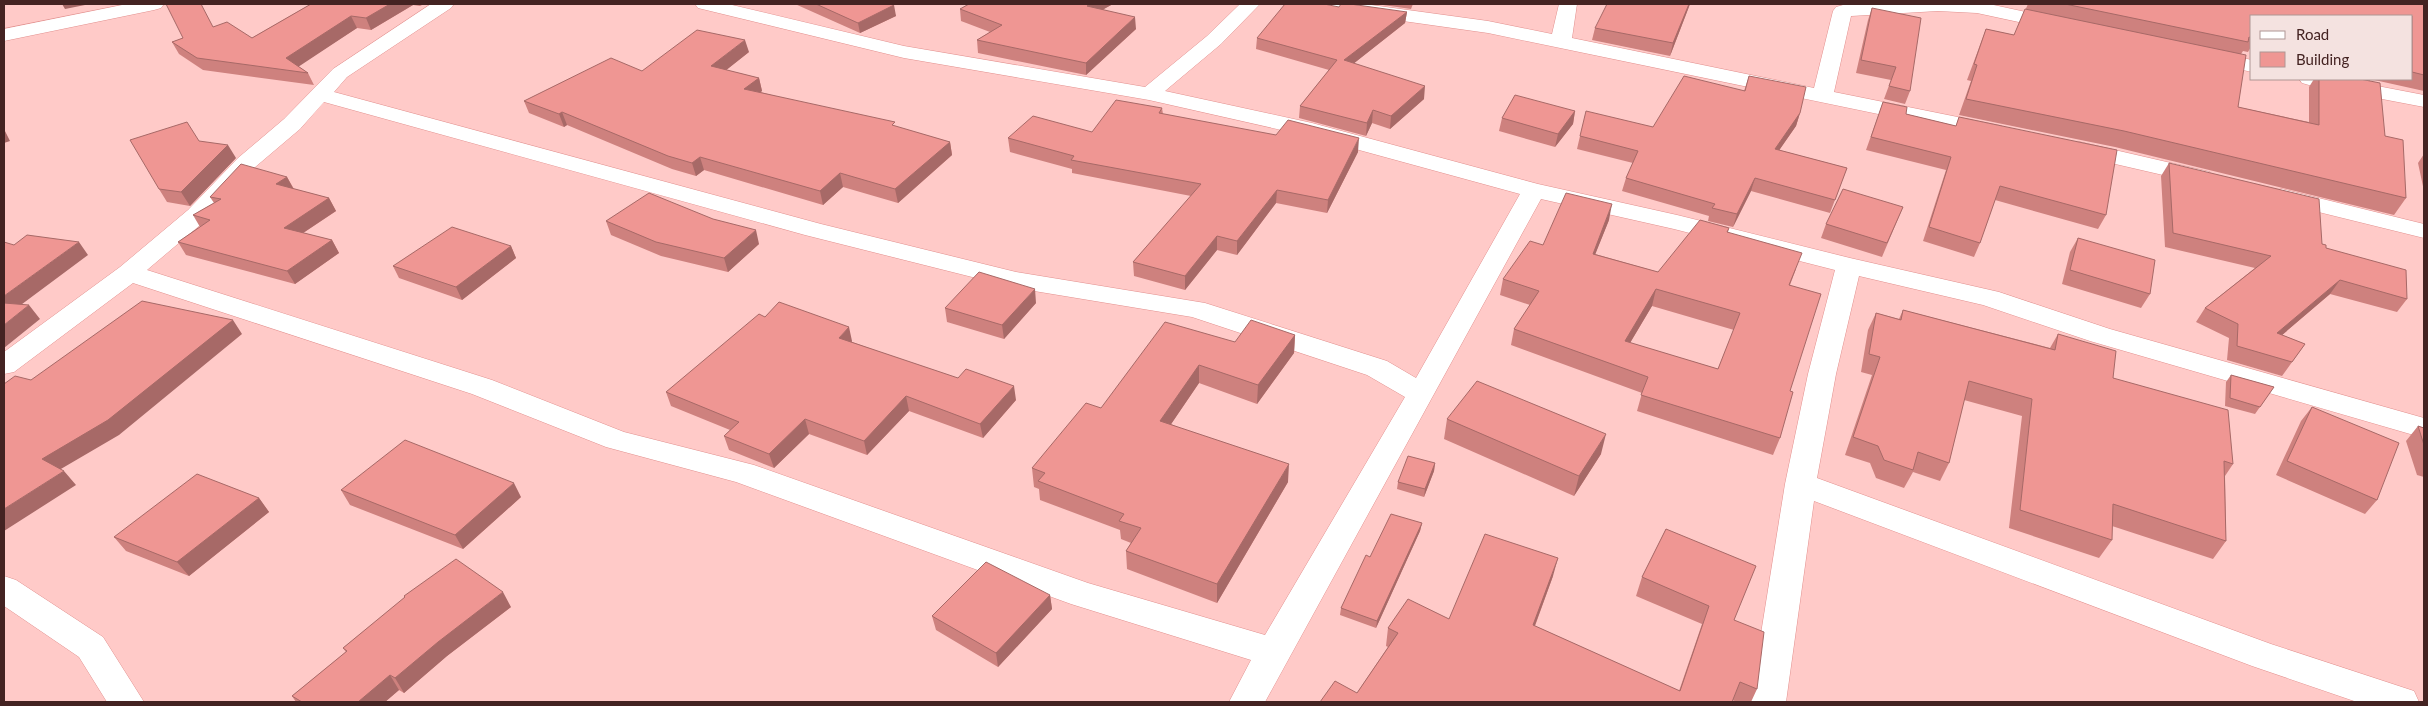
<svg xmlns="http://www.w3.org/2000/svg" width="2428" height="706" font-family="Lato,sans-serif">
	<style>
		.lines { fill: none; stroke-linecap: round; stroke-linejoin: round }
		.minor-casing { stroke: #e2908e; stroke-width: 1 }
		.minor { fill: #fff; fill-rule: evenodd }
		.wall { fill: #ce817e; fill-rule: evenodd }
		.shaded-wall { fill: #a76967 }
		.building { fill: #ef9693; stroke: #a76967; fill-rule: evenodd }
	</style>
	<rect width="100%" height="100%" fill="#ffcac8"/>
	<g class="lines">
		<defs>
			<path id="minor" d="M127 4H164L161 8 154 10 4 41V29Z
				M431 4H454L451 8 347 77 334 92 821 224 1016 272 1205 303 1387 361 1416 378 1520 194 1308 136 1149 100 904 58 698 8 695 4H728L904 46 1145 87 1207 36 1240 4H1260L1221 44 1165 91 1312 123 1538 184 1677 215 1850 258 1999 292 2110 329 2424 418V438L2090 341 1983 305 1859 276 1836 374 1817 478 2271 644 2414 691 2419 702H2357L2252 666 1814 501 1786 702H1750L1785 484 1808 374 1835 270 1674 229 1541 199 1265 702H1229L1251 660 1071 604 736 482 606 447 472 394 133 283 14 372 4 374V352L120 267 188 210 238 158 284 119 333 69ZM324 102 805 235 1016 288 1192 317 1367 375 1405 397 1265 635 1088 583 754 465 624 432 492 380 147 270 206 220 254 168 300 129Z
				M1315 4H1364L1488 21 1552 34 1559 4H1577L1572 38 1814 88 1833 11 1836 7 1843 5 1989 4 2067 21 2070 25 2067 29 2060 31 1977 13 1938 11 1851 16 1834 92 2002 126 2005 131 2002 136 1994 138 1488 33 1325 10 1318 8Z
				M2209 51 2252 60V72L2202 61 2199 57 2202 53Z
				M2299 79H2341L2424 95V107L2309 85 2302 83Z
				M2080 142 2210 172 2214 177 2210 182 2202 184 2072 154 2069 149 2072 144Z
				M2282 189 2424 224V238L2274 201 2270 196 2274 191Z
				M4 576 16 580 103 637 144 702H107L79 657 4 606Z"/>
		</defs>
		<!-- minor casing -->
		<use href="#minor" class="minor-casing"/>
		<!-- minor -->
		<use href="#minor" class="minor"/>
	</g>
	<!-- wall -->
	<path class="wall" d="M311 4H424L420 6 413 5 371 30 357 28 298 66 308 73 314 85 203 70 179 54 172 42 214 27 252 38Z
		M795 4H890L896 16 860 33Z
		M969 4H1113L1103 9 1136 29 1086 75 978 53 977 40 990 32 961 21 960 9Z
		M1376 4H1413L1411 9Z
		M1690 4 1670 56 1592 40 1595 28Z
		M2028 4H2424V91L2370 79V81L2385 136 2406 198 2394 215 2115 147 1959 115 1971 81 1967 80 1980 45 1986 29 2014 35ZM2252 16H2412V79H2314L2309 87V122L2238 107 2241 54 2243 51 2248 52 2252 45Z
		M1339 7 1407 12 1405 23 1354 63 1424 99 1390 129 1372 123 1366 136 1299 118 1300 106 1329 70 1256 49 1257 38Z
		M1872 8 1910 91 1905 104 1884 99 1891 80 1856 73 1868 20Z
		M749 52 726 70 759 78 762 91 760 92 896 127 950 142 952 155 898 203 843 187 823 205 704 170 696 176 672 169 567 125 564 127 529 113 524 101 642 71Z
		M1749 76 1800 113 1796 126 1779 150 1847 168 1830 213 1751 191 1733 227 1708 221 1709 216 1622 191 1626 178 1633 163 1577 149 1580 136 1653 127 1744 91Z
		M1883 102 1906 114 1956 126 1959 117 2106 215 2098 229 1995 200 1980 243 1974 257 1923 241 1946 170 1866 150Z
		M1162 108 1163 114 1358 152 1327 213 1276 203 1237 255 1217 250 1185 290 1134 276 1133 262 1191 196 1072 173V169L1010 152 1008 138 1092 132Z
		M1575 111 1573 124 1555 147 1499 131 1502 118Z
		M2424 154V191L2418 163Z
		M236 158 190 206 167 202 159 189Z
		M2169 163 2322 244 2326 248 2407 299 2397 312 2330 294 2282 335 2305 344 2282 376 2227 360 2229 338 2196 322 2205 308 2255 268 2165 247 2161 176Z
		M287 177 294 189 329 198 336 211 303 233 332 240 339 253 295 284 186 255 178 242 200 227 193 215 214 203 210 197Z
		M1903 207 1882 257 1821 238 1826 224Z
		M1609 220 1595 254 1658 272 1729 228 1728 232 1796 269 1790 285V391L1780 438 1773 455 1637 411 1642 393 1511 345 1514 329 1530 305 1500 295 1503 279 1543 245ZM1652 306 1734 330 1718 369 1630 343Z
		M606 221 759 244 728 272 661 256 611 235Z
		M2078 238 2150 294 2141 308 2062 284 2070 252Z
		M511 246 516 258 462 300 399 278 393 266Z
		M1036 303 1004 339 947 322 945 308Z
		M1903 310 2050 348 2058 334 2113 378 2233 464 2225 476 2226 541 2213 559 2112 526V540L2099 558 2009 528 2022 416 1964 400 1949 463 1940 481 1913 472 1904 488 1876 478 1870 463 1845 455 1872 375 1861 372 1868 330 1876 313 1899 319Z
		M765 317 852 341V342L1016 400 983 438 909 411 867 455 809 434 774 468 729 450 724 436 730 430 671 406 666 392Z
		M1295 335 1294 353 1257 404 1199 383 1171 424 1288 482 1217 603 1127 569 1126 551 1131 543 1121 539 1120 530 1040 500 1039 489 1034 487 1032 468 1101 408 1235 342Z
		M2231 375 2274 387 2255 414 2225 406 2226 382Z
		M2312 407 2377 500 2365 514 2276 475 2301 421Z
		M1447 419 1601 454 1574 496 1444 439Z
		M2418 426 2424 428V477L2417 475 2406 441Z
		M1435 463 1434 471 1424 497 1397 489 1398 482Z
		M341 490 521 497 463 549 350 505Z
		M259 498 269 512 189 576 126 551 114 537Z
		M1422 523 1420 531 1376 628 1340 615 1341 608 1370 557Z
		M1666 529 1734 620 1757 689 1751 702H1737L1732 700 1357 693 1388 647 1386 646 1388 628 1449 619 1553 576 1535 626 1679 691 1702 624 1636 596 1642 577Z
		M1050 595 1052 609 998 667 936 630 932 616Z
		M404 596 511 607 447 656 404 693 399 690 385 702H296L292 696 346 652 343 648 405 598Z"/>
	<!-- shaded-wall -->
	<path class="shaded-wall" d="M62 4H90L65 9Z
		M390 4H413V5L371 30 366 18Z
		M1091 4H1113L1088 18 1087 6Z
		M1689 4H1690L1670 56 1673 43Z
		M894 5 896 16 860 33 858 23Z
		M1407 12 1405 23 1343 72 1344 60Z
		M351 16 357 28 292 71 286 58Z
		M1135 17 1136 29 1086 75V63Z
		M745 40 749 52 715 79 711 66Z
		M759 78 762 91 748 102 744 89Z
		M1425 86 1424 99 1390 129 1391 116Z
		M1373 110 1372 123 1366 136 1367 123Z
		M1575 111 1573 124 1555 147 1558 134Z
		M562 112 567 125 564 127 559 114Z
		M1800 113 1796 126 1771 162 1775 149Z
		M4 129 10 141 4 143Z
		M1359 138 1358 152 1327 213 1328 200Z
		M950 142 952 155 898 203 895 189Z
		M228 145 236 158 190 206 181 192Z
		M700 157 704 170 696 176 692 163Z
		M840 173 843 187 823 205 820 191Z
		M287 177 294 190 276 184Z
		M1755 178 1751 191 1733 227 1737 214Z
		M1277 190 1276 203 1237 255V241Z
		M329 198 336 211 291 241 284 228Z
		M1612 204 1609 220 1589 270 1593 254Z
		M756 230 759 244 728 272 724 258Z
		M1217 236V250L1185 290V276Z
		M332 240 339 253 295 284 287 271Z
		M79 242 88 255 6 316 4 313V296Z
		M511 246 516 258 462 300 456 287Z
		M2340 280 2330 294 2268 347 2277 333Z
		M1035 289 1036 303 1004 339 1002 325Z
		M1656 289 1652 306 1621 358 1625 341Z
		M29 305 40 319 4 348V325Z
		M233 320 242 334 119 435 54 473 42 459Z
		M849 327 852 341 843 352 839 338Z
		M1295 335 1294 353 1257 404 1258 385Z
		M1199 365V383L1161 439 1160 421Z
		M1014 386 1016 400 983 438 980 424Z
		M906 396 909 411 867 455 864 441Z
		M805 419 809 434 774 468 769 454Z
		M1606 434 1601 454 1574 496 1579 476Z
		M1435 463 1434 471 1424 497 1425 489Z
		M1289 464 1288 482 1217 603V584Z
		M64 471 76 485 4 531V509Z
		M514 483 521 497 463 549 455 535Z
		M259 498 269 512 189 576 177 562Z
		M1422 523 1420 531 1376 628 1377 621Z
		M1558 558 1553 576 1528 644 1533 625Z
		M503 592 511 607 447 656 404 693 395 678 438 642Z
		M1050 595 1052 609 998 667 996 653Z
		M390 675 399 690 385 702H358Z"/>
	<!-- building -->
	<path class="building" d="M166 4H201L213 27 227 22 252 38 311 4H390L366 18 351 16 286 58 308 73 197 58 172 42 183 38Z
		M816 4H890L894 5 858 23Z
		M969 4H1091L1087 6 1135 17 1086 63 977 40 1002 25 960 9Z
		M1285 4H1324L1339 7 1341 4H1350L1407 12 1344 60 1425 86 1391 116 1373 110 1367 123 1300 106 1337 60 1257 38Z
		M1607 4H1689L1673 43 1595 28Z
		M2065 4H2424V75L2412 72V16H2252V38L2249 37 2248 42Z
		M1872 8 1921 18 1910 91 1889 86 1896 67 1861 60Z
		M2025 9 2246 55 2238 107 2319 125V79H2360L2380 83 2385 136 2403 140 2406 198 2124 131 1966 99 1977 65 1974 64 1986 29 2014 35Z
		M697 30 745 40 711 66 759 78 744 89 895 122 892 125 950 142 895 189 840 173 820 191 700 157 692 163 668 156 562 112 559 114 524 101 611 58 642 71Z
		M1684 76 1745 91 1749 76 1806 87 1800 113 1775 149 1847 168 1835 200 1755 178 1737 214 1712 208 1715 204 1626 178 1638 151 1580 136 1586 111 1653 127Z
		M1515 95 1575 111 1558 134 1502 118Z
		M1116 100 1162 108 1159 113 1276 135 1288 120 1359 138 1328 200 1277 190 1237 241 1217 236 1185 276 1133 262 1201 184 1071 160 1074 156 1008 138 1033 116 1092 132Z
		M1883 102 1907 107 1906 114 1956 126 1959 117 2117 150 2106 215 2000 186 1980 243 1929 227 1951 157 1871 137Z
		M187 122 199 141 228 145 181 192 159 189 130 140Z
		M2169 163 2319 199 2322 244 2326 245V248L2406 270 2407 299 2340 280 2277 333 2305 344 2292 362 2237 346 2238 324 2205 308 2271 256 2173 233Z
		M241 164 287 177 276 184 329 198 284 228 332 240 287 271 178 242 210 220 193 215 221 199 210 197Z
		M1843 189 1903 207 1887 243 1826 224Z
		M649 193 713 219 756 230 724 258 656 242 606 221Z
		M1566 193 1612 204 1593 254 1658 272 1700 220 1729 228 1727 232 1802 253 1789 285 1821 294 1790 391 1793 392 1780 438 1641 395 1648 377 1514 329 1539 291 1503 279 1530 241 1543 245ZM1656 289 1740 313 1718 369 1625 341Z
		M452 227 511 246 456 287 393 266Z
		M27 235 79 242 4 296V242L14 245Z
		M2078 238 2155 260 2150 294 2070 270Z
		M979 272 1035 289 1002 325 945 308Z
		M142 301 233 320 108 420 42 459 64 471 4 509V384L15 376 31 380Z
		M779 302 849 327 839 338 958 378 966 369 1014 386 980 424 906 396 864 441 805 419 769 454 724 436 739 422 666 392 759 314 765 317Z
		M4 303 29 305 4 325Z
		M1903 310 2055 350 2058 334 2116 351 2113 378 2228 410 2233 464 2224 461 2226 541 2113 504 2112 540 2020 510 2032 399 1969 381 1949 463 1918 452 1913 470 1884 460 1878 446 1853 437 1880 357 1869 354 1876 313 1901 320Z
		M1251 320 1295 335 1258 385 1199 365 1160 421 1289 464 1217 584 1126 551 1141 528 1119 521 1124 514 1038 481 1045 473 1032 468 1086 403 1101 408 1165 322 1235 342Z
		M2231 375 2274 387 2260 407 2230 398Z
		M1477 381 1606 434 1579 476 1447 419Z
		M2312 407 2399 443 2377 500 2287 461Z
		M2418 426 2424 428V445Z
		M405 440 514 483 455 535 341 490Z
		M1408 456 1435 463 1425 489 1398 482Z
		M197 474 259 498 177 562 114 537Z
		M1391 514 1422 523 1377 621 1341 608 1366 555 1370 557Z
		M1666 529 1756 566 1734 620 1764 632 1757 689 1740 682 1732 702H1320L1335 681 1357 693 1398 633 1388 628 1408 599 1449 619 1485 534 1558 558 1533 625 1680 691 1709 606 1642 577Z
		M456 559 503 592 438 642 395 678 390 675 358 702H302L292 696 347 651 343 648 405 597 404 596Z
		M986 562 1050 595 996 653 932 616Z"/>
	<!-- border -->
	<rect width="2428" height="706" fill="none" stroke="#442322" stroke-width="10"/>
	<!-- legend -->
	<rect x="2250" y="15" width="162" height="65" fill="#f4e2e0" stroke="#ae9694"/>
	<rect x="2260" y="31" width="25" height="8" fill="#ffffff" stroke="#ae9694"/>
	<text x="2296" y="40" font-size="15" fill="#442322">Road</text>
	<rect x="2260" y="52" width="25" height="15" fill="#ef9693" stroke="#ae9694"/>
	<text x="2296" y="65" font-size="15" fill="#442322">Building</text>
</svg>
